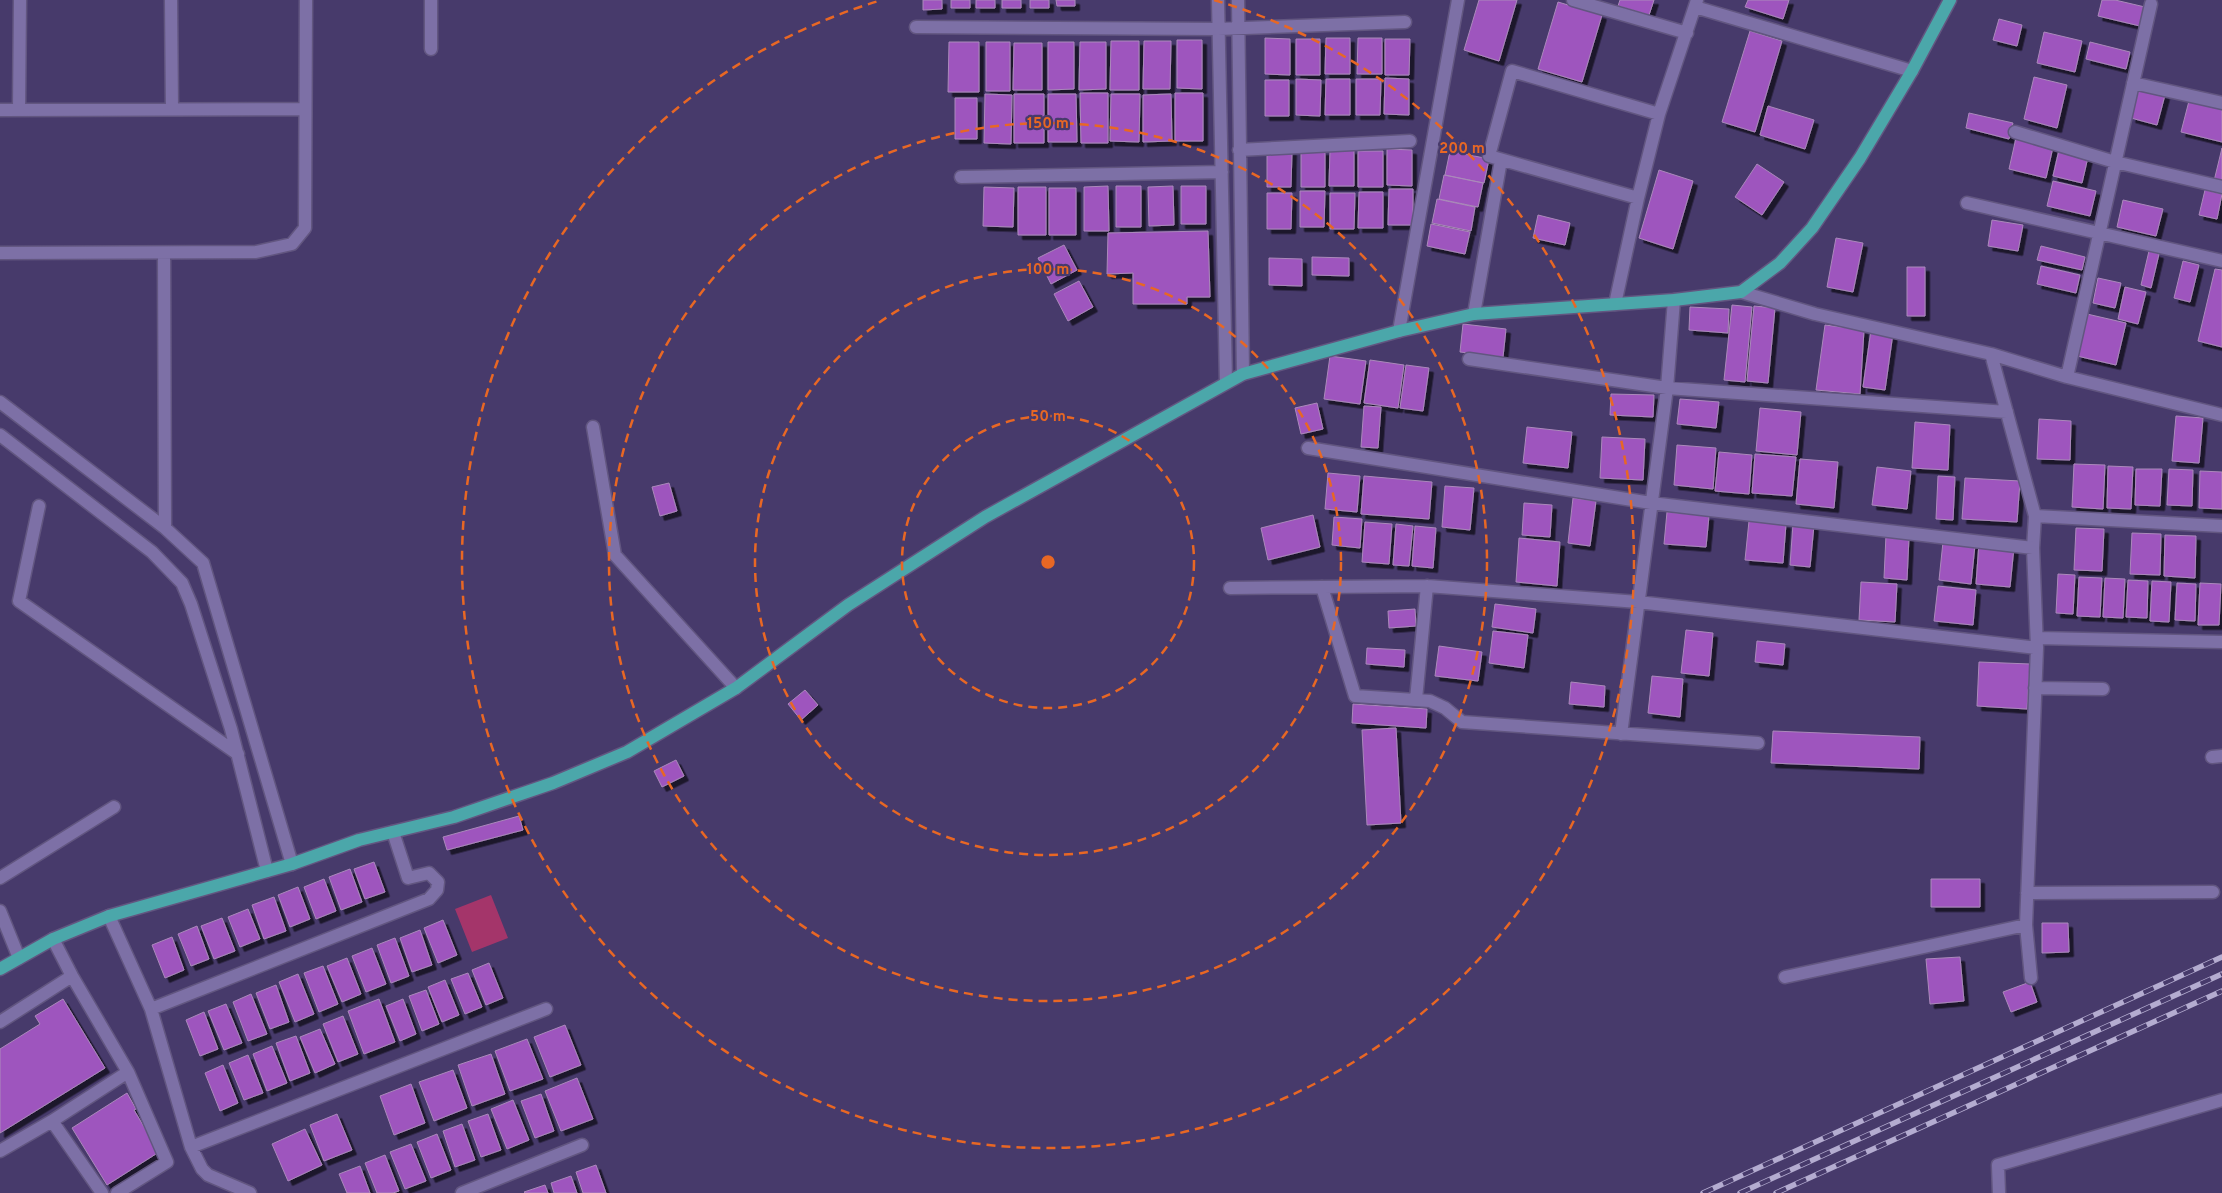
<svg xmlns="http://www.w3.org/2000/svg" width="2222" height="1193" font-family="Overpass,sans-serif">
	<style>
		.green { fill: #a4356a }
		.building { fill: #9e54be; stroke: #ab89bb; filter: url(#shadow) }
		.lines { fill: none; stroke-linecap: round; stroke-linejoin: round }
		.minor-casing { stroke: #625680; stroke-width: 15 }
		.major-casing { stroke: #625680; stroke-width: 15 }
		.minor { stroke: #7d70a6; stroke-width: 12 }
		.major { stroke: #4ba7aa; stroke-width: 12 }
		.rail-casing { stroke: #b4acd0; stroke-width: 5.5 }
		.rail { stroke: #473a6b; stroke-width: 4; stroke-dasharray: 11; stroke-linecap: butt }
		.ring { fill: none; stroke: #e86724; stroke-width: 2.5; stroke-dasharray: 9 6 }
		.centre { fill: #e86724; stroke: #473a6b; stroke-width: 2.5 }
		.ring-label { font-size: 15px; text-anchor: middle; font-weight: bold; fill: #e86724; stroke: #473a6b; stroke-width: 4.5; stroke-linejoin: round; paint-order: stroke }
	</style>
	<defs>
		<filter id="shadow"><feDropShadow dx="4.5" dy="4.5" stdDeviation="0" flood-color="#0009"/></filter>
	</defs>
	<rect width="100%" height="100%" fill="#473a6b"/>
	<!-- green -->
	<path class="green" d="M491 895 508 938 472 952 455 909Z"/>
	<!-- building -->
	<path class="building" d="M923 0H942V9L923 10Z
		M951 0H970V8H951Z
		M976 0H995V8H976Z
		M1002 0H1021V8H1002Z
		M1030 0H1049V8H1030Z
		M1056 0H1075V6H1057Z
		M1479 0H1517L1499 61 1464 50Z
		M1620 0H1654L1649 15 1618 6Z
		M1748 0H1789L1783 19 1745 7Z
		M2102 0H2115L2145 7 2140 26 2098 16Z
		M1558 2 1602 15 1582 82 1538 69Z
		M1999 19 2022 25 2017 46 1993 40Z
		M1750 31 1782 41 1755 132 1722 122Z
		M2044 32 2082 41 2075 72 2037 63Z
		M1265 38 1290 39V75L1265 74Z
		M1326 38H1350V74H1325Z
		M1358 38H1382V74H1357Z
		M1296 39H1320V75H1296Z
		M1385 39H1410L1409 75H1385Z
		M1177 40H1202V89L1177 88Z
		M1111 41H1139V90H1110Z
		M1144 41H1171L1170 89H1143Z
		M949 42H979V92H948Z
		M986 42H1010V91H986Z
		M1048 42H1074V89L1048 90Z
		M1080 42H1106V89L1079 90Z
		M2090 42 2130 52 2126 69 2086 59Z
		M1014 43H1042V90H1013Z
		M2034 77 2067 85 2057 128 2024 119Z
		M1385 78 1409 79V115L1384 114Z
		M1296 79 1321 80 1320 116 1296 115Z
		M1326 79H1350V115H1325Z
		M1356 79H1381L1380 115H1356Z
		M1265 80H1289V116H1265Z
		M2139 89 2165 95 2157 125 2131 118Z
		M1080 93H1108V143H1081Z
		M1175 93H1203V141H1175Z
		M985 94 1012 95 1011 144 984 143Z
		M1014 94H1044V143H1014Z
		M1048 94H1076L1077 142H1048Z
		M1111 94H1140L1139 142 1110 141Z
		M1171 94 1172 141 1143 142V95Z
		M955 98H977V139H955Z
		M2189 101 2222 109V142L2181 132Z
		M1768 106 1814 120 1805 149 1760 135Z
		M1969 113 2013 123 2009 139 1966 128Z
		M2016 138 2053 147 2046 178 2009 169Z
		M2222 148V183L2214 181Z
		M1387 149 1412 150V186L1387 185Z
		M1330 150H1354V186H1329Z
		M2059 150 2088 157 2082 183 2053 176Z
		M1267 151H1292L1291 187H1267Z
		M1301 151H1325V187H1301Z
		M1358 151H1383V187H1358Z
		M1450 151 1489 159 1484 183 1445 175Z
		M1757 164 1784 182 1762 215 1735 197Z
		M1659 170 1693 181 1673 249 1639 238Z
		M1444 175 1483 183 1478 207 1439 199Z
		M2053 181 2096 191 2090 216 2047 206Z
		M1108 186 1109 231H1084V187Z
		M1116 186H1141V227H1116Z
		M1173 186 1174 225 1149 226 1148 187Z
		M1181 186H1206V224H1181Z
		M984 187 1014 188 1013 227 983 226Z
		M1018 187H1046V235H1018Z
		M1049 188H1076V235H1049Z
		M1389 189H1413V225H1388Z
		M2205 190 2222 194 2217 219 2199 215Z
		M1300 191H1325L1324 227H1300Z
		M1359 192H1383V228H1358Z
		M1267 193H1292L1291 229H1267Z
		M1330 193H1355L1354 229H1330Z
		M1437 199 1475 207 1471 231 1432 223Z
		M2123 200 2163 209 2156 236 2117 227Z
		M1538 215 1570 223 1565 245 1533 238Z
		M1992 220 2023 225 2018 251 1988 246Z
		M1431 224 1470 232 1465 254 1427 246Z
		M1208 231 1210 297H1187V304H1133V273L1107 274 1108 233Z
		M1836 238 1863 243 1853 292 1827 287Z
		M1064 245 1077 270 1051 284 1038 258Z
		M2041 246 2085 257 2082 270 2037 260Z
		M2149 251 2159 254 2151 288 2141 285Z
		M1312 257 1349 258V276L1312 275Z
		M1269 258 1302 259V286L1269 285Z
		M2183 261 2199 265 2190 302 2174 298Z
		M2041 266 2080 275 2076 293 2037 284Z
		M1907 267H1925V316H1907Z
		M2215 269 2222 270V347L2198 341Z
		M2098 278 2121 283 2115 308 2093 303Z
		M1079 281 1093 307 1068 321 1054 294Z
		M2125 287 2146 292 2138 324 2118 319Z
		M1732 305 1752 307 1745 382 1724 380Z
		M1754 306 1775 308 1768 383 1747 381Z
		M1690 307 1729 309 1728 333 1689 330Z
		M2087 314 2126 323 2116 365 2077 356Z
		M1463 324 1506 329 1503 357 1460 352Z
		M1825 325 1864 330 1860 394 1816 390Z
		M1871 330 1893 333 1885 390 1863 387Z
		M1330 356 1366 361 1360 404 1324 399Z
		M1370 360 1404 365 1398 408 1364 403Z
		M1406 365 1429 368 1423 411 1400 408Z
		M1611 394 1654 395 1653 417 1610 415Z
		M1680 399 1719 402 1716 428 1677 424Z
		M1317 403 1323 429 1301 434 1295 408Z
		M1364 406 1381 407 1378 448 1361 447Z
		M1760 408 1801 412 1797 455 1756 451Z
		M2176 416 2203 418 2199 463 2172 461Z
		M2039 419 2071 421 2070 460 2037 459Z
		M1915 422 1950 425 1948 470 1912 468Z
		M1527 427 1572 432 1568 468 1523 463Z
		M1602 437 1645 439 1643 480 1600 478Z
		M1677 445 1716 448 1713 489 1674 485Z
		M1719 452 1752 455 1749 494 1715 491Z
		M1755 454 1796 457 1792 496 1752 493Z
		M1800 459 1838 462 1834 508 1796 504Z
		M2074 464 2105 465 2103 509 2072 507Z
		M2108 466 2133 467 2131 509 2107 508Z
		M1877 467 1911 471 1907 509 1872 505Z
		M2136 469H2162L2160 506 2135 505Z
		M2169 469 2193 470 2192 506 2167 505Z
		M2200 471 2222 472V509L2199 508Z
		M1328 473 1360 476 1357 512 1325 509Z
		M1364 476 1432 482 1429 519 1361 514Z
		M1938 476 1955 477 1953 520 1936 519Z
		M1965 478 2020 481 2017 522 1962 519Z
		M669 483 677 511 660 516 652 487Z
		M1445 486 1474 488 1470 530 1442 527Z
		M1573 498 1596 501 1590 546 1568 543Z
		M1524 503 1552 505 1550 537 1522 535Z
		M1667 512 1709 516 1706 547 1664 544Z
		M1313 515 1320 547 1268 560 1261 528Z
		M1334 517 1362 519 1360 548 1332 545Z
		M1749 521 1786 524 1783 563 1745 560Z
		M1365 522 1392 524 1389 564 1362 562Z
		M1396 524 1413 526 1409 566 1393 565Z
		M1793 524 1814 525 1810 567 1790 565Z
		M1415 526 1436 528 1433 568 1412 566Z
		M2076 528 2104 529 2102 571 2074 570Z
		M2132 533 2161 534 2160 575 2130 574Z
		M1886 535 1909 537 1907 580 1884 578Z
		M2165 535 2196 536 2195 578 2164 576Z
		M1519 538 1560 542 1557 586 1516 582Z
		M1943 542 1975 545 1971 584 1939 580Z
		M1979 543 2014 547 2010 587 1976 584Z
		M2058 574 2075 575 2073 614 2056 613Z
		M2079 577 2102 578 2100 617 2077 616Z
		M2105 578 2125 579 2123 618 2103 617Z
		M2128 580 2148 581 2147 618 2126 617Z
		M2152 581 2171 582 2169 622 2150 621Z
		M1861 582 1897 584 1895 622 1859 620Z
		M2177 583 2196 584 2195 621 2175 620Z
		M2200 583 2221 584 2219 625H2198Z
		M1938 586 1976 590 1973 625 1934 621Z
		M1495 604 1536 609 1533 633 1492 627Z
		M1415 609 1416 626 1389 628 1388 611Z
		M1686 630 1713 633 1709 676 1681 673Z
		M1493 631 1528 635 1524 668 1489 663Z
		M1757 641 1785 644 1783 665 1755 662Z
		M1439 646 1482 652 1478 681 1435 676Z
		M1367 648 1405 650 1404 667 1366 664Z
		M1979 662 2030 664 2027 709 1977 706Z
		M1652 676 1683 679 1680 717 1648 713Z
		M1571 682 1605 686 1604 707 1569 704Z
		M805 690 818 705 801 720 788 704Z
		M1353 704 1427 709 1426 728 1352 723Z
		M1396 728 1401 823 1367 825 1362 730Z
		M1773 731 1920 737 1919 769 1771 763Z
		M676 760 684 776 662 787 654 771Z
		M519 816 523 830 447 850 443 837Z
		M374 862 385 892 365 899 354 869Z
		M350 869 362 902 341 910 329 877Z
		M324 879 336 911 316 919 304 887Z
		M1931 879H1980V907H1931Z
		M298 887 310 919 290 927 278 895Z
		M274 897 286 931 264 939 252 905Z
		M248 909 260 939 240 947 228 917Z
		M222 918 235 951 214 959 201 926Z
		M443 920 457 955 438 963 424 928Z
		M2042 923H2068L2069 952 2042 953Z
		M197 926 209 959 191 966 178 934Z
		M420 930 432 965 412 972 400 938Z
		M172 937 184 970 165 978 152 945Z
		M395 938 409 976 391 983 377 945Z
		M372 948 386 984 366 992 352 956Z
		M1960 957 1964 1001 1930 1004 1926 959Z
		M347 958 361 994 342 1002 327 966Z
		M489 963 503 998 486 1005 472 970Z
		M323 966 338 1004 319 1012 304 973Z
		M468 973 482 1007 465 1014 451 979Z
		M298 974 314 1014 295 1022 279 982Z
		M445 980 459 1015 442 1022 428 987Z
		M2030 982 2037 1002 2011 1012 2003 992Z
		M276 985 289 1022 270 1029 256 993Z
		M426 990 439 1024 422 1031 409 996Z
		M251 994 267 1034 248 1041 233 1002Z
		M63 999 105 1068 0 1133V1049L40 1024 35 1016Z
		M379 999 395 1042 364 1054 348 1011Z
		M403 999 416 1034 400 1041 386 1006Z
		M226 1004 242 1043 224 1050 208 1011Z
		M204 1012 218 1049 200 1056 186 1020Z
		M343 1016 358 1054 338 1062 323 1024Z
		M565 1025 581 1065 550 1077 534 1037Z
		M320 1029 335 1064 315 1073 300 1037Z
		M296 1036 310 1073 290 1081 276 1043Z
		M527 1039 543 1079 510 1091 495 1051Z
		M272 1046 287 1083 267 1091 253 1054Z
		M491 1054 505 1094 472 1106 458 1065Z
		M248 1055 263 1093 244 1100 229 1063Z
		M223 1065 238 1103 220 1111 205 1073Z
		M453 1070 467 1108 434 1121 419 1082Z
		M577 1078 593 1119 561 1131 545 1091Z
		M411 1084 425 1123 394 1135 380 1096Z
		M127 1093 136 1109 134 1110 159 1152 107 1185 72 1128Z
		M541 1094 554 1131 535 1138 521 1101Z
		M513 1100 529 1140 507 1149 491 1109Z
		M337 1114 352 1150 324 1161 310 1125Z
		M488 1114 501 1150 481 1157 468 1121Z
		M462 1124 475 1160 455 1167 443 1131Z
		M305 1129 322 1165 288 1181 272 1144Z
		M437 1134 451 1170 431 1178 417 1142Z
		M411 1144 426 1181 405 1189 390 1152Z
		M385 1155 399 1191 393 1193H377L365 1163Z
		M596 1165 606 1193H583L576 1172Z
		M360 1166 370 1193H347L339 1174Z
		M571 1176 577 1193H554L551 1183Z
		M545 1185 548 1193H525L524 1192Z"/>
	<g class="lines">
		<defs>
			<path id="minor" d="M171 0 172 109
				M431 0V49
				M1218 0 1226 382
				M1238 0 1243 374
				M1573 0 1687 33
				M1695 7 1912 71
				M916 27 1218 29 1405 22
				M2133 83 2222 103
				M0 110 304 109
				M19 110 20 0
				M2015 132 2115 162 2222 187
				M1239 150 1410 141
				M961 177 1222 172
				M1638 198 1489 156 1512 71 1659 114
				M1967 203 2222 261
				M0 253 256 252 292 244 305 228 306 0
				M164 253 165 528
				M1741 292 1815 314 1991 354 2067 377 2222 415
				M1615 304 1638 198 1659 114 1697 0
				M1474 314 1501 160
				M1399 331 1458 0
				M1469 359 1667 388 2007 412
				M2067 377 2151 4
				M0 402 165 528 203 563 292 864
				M593 427 615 555 736 688
				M0 435 152 552 182 583 191 604 231 729 267 871
				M1308 448 1651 503 2033 548
				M39 506 19 601 238 754
				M2035 516 2222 526
				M1322 587 1355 696 1430 701 1445 708 1462 722 1758 743
				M1230 588 1427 586 1638 602 2037 648 2033 548 2035 516 1991 354
				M2037 638 2222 642
				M2035 688 2103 689
				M1416 699 1427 586
				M1621 734 1667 388 1674 300
				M2212 757 2222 756
				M0 878 114 807
				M2027 893 2213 892
				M0 911 19 958
				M109 916 151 1009 191 1147 202 1169 208 1175 250 1193
				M53 939 72 976 128 1072 167 1162 117 1193
				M1785 977 2026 925
				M2031 978 2026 925 2037 648
				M151 1009 429 899 437 890 438 882 429 873 408 878 393 832
				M0 1022 72 976
				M52 1121 102 1193
				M191 1147 546 1009
				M0 1151 52 1121 128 1072
				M462 1193 582 1145
				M1999 1193 1998 1165 2222 1100"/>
			<path id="major" d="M0 969 53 939 109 916 292 864 359 840 454 817 553 783 627 752 736 688 848 605 985 517 1243 374 1399 331 1474 314 1674 300 1741 292 1780 263 1812 228 1860 158 1912 71 1950 0"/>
		</defs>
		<!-- minor casing -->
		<use href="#minor" class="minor-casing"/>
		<!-- major casing -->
		<use href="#major" class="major-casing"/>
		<!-- minor -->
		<use href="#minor" class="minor"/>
		<!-- major -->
		<use href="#major" class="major"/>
		<defs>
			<path id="rail" d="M1703 1193 2222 957
				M1740 1193 2222 974
				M1776 1193 2222 991"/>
		</defs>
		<!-- rail casing -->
		<use href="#rail" class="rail-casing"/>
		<!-- rail -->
		<use href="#rail" class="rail"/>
	</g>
	<!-- distance rings -->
	<g class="ring">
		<circle cx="1048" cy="562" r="146"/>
		<circle cx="1048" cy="562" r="293"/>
		<circle cx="1048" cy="562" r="439"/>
		<path d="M1214 0A586 586 0 1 1 882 0"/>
	</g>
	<circle cx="1048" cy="562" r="8" class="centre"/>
	<g class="ring-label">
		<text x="1048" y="128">150 m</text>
		<text x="1462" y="153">200 m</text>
		<text x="1048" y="274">100 m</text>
		<text x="1048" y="421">50 m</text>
	</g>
</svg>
